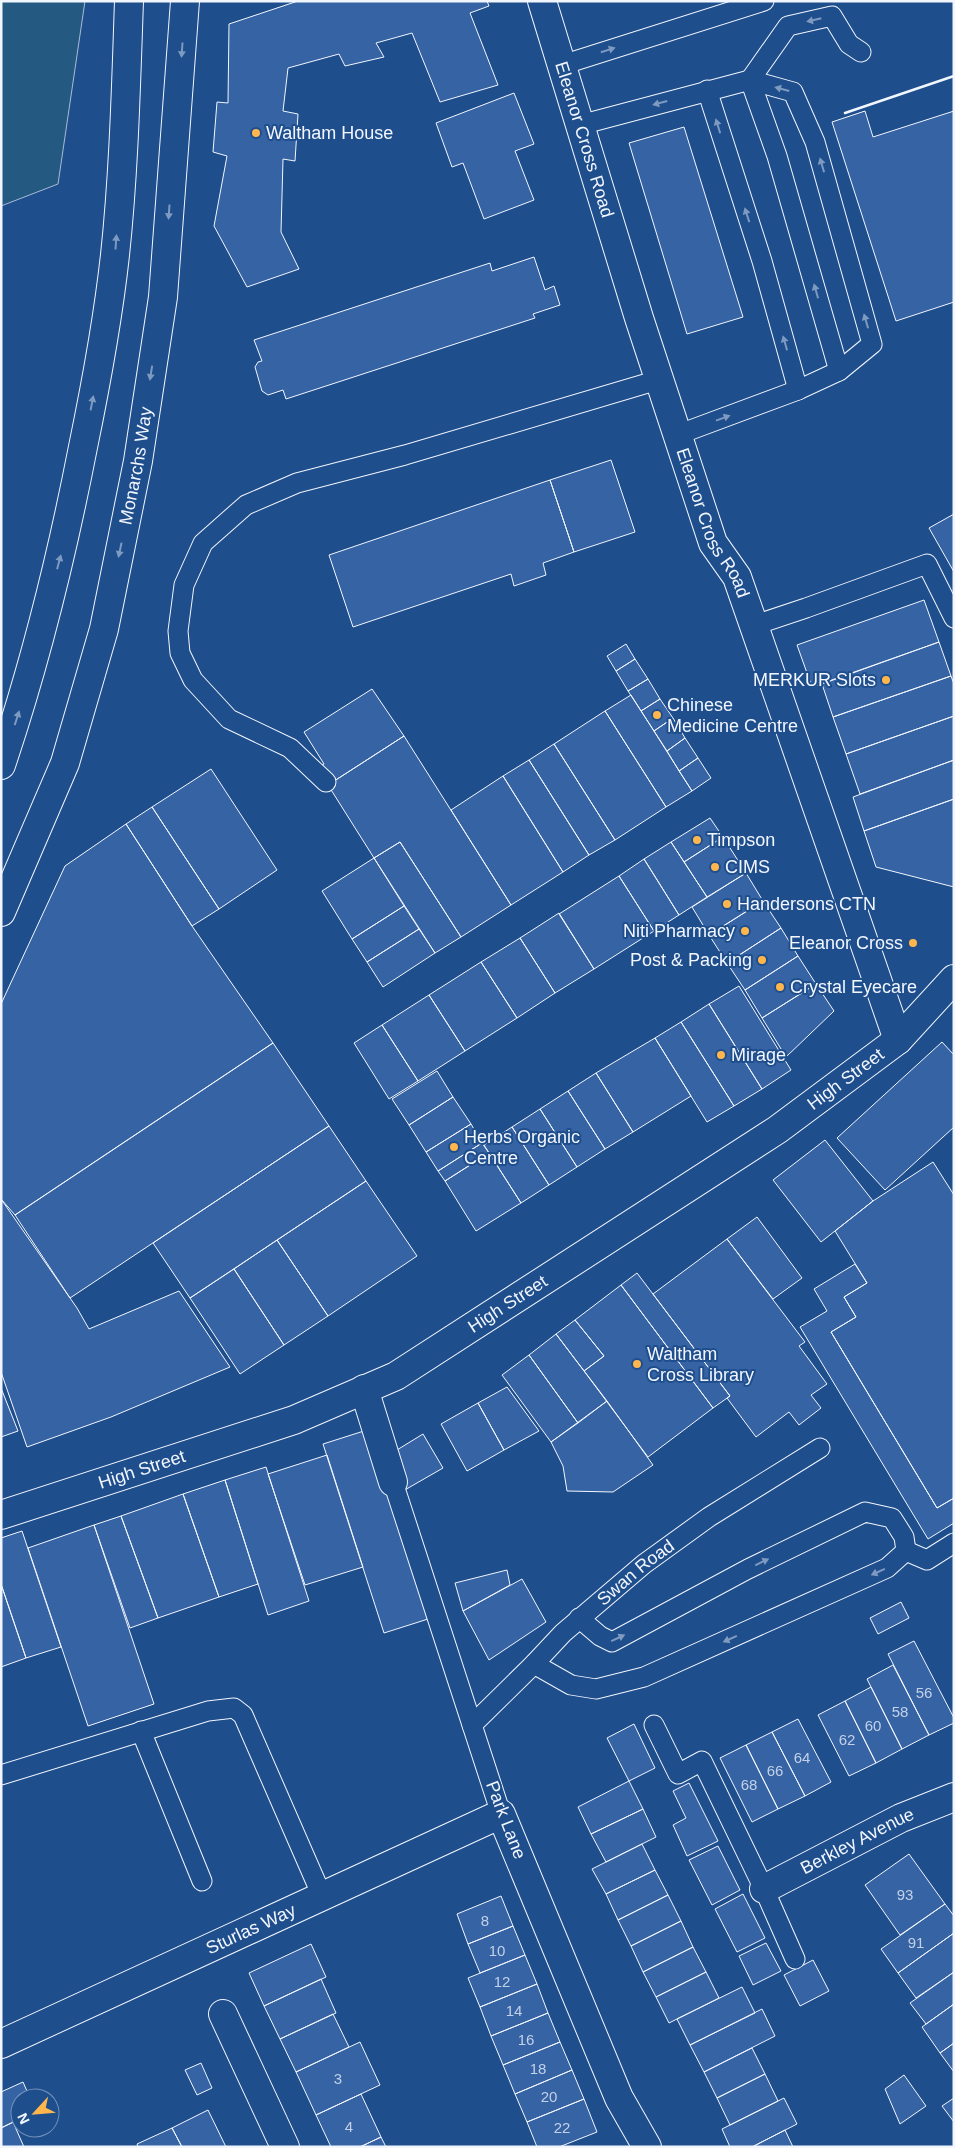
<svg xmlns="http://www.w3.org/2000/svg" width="955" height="2148" font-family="Helvetica,sans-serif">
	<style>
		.green { fill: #245a82; stroke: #a8bbd7 }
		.building { fill: #3563a3; stroke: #f2f6ff }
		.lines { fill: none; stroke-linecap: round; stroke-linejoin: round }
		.lane-casing { stroke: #f2f6ff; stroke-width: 21 }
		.street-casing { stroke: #f2f6ff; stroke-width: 30 }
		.primary-casing { stroke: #f2f6ff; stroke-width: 30 }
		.lane { stroke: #1f4e8c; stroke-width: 19 }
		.street { stroke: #1f4e8c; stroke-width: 28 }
		.primary { stroke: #1f4e8c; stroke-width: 28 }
		.wall { stroke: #f2f6ff; stroke-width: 2.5 }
		.oneway { fill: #7e9ac0 }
		.poi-dot { fill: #ffb74d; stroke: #1f4e8c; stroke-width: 2 }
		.labels { text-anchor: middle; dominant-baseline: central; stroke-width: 4; stroke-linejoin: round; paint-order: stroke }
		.number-label { font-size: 15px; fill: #c3d1e8 }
		.poi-label { font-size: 18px; fill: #f2f6ff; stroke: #1f4e8c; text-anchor: start }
		.street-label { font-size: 18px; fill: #f2f6ff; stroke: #1f4e8c }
	</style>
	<rect width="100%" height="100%" fill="#1f4e8c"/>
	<!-- green -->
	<path class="green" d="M1 1H85L58 184 1 206Z"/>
	<!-- building -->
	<path class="building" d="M298 1H487L489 6 470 13 498 85 440 102 412 33 376 43 384 57 345 66 339 54 288 68 283 111 298 114 295 161 283 159 281 232 299 269 247 287 214 226 227 156 213 152 217 102 228 103 229 24Z
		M514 93 534 144 515 151 534 200 484 219 463 163 452 167 436 123Z
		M865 111 873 137 954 111V302L896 321 832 122Z
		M684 127 743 317 687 334 629 143Z
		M534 257 545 290 554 286 560 305 533 314 535 318 286 399 283 390 268 395 262 391 255 367 258 362 262 361 254 340 490 263 492 271Z
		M611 460 635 532 574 552 550 480Z
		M550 480 574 552 543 563 546 575 514 586 511 574 353 627 329 555Z
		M954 514V572L929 528Z
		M924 600 939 642 812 687 797 645Z
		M939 642 951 676 833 717 822 684Z
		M626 644 635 659 616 671 607 656Z
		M635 659 648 679 628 691 616 671Z
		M951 676 954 684V716L846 754 833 717Z
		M648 679 660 699 641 711 628 691Z
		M372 689 404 736 328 785 317 768 324 764 304 732Z
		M631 695 692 791 666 807 605 711Z
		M660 699 673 718 654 731 641 711Z
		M605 711 666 807 615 840 554 744Z
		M954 716V760L860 794 846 754Z
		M673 718 685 738 667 751 654 731Z
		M404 736 511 905 461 937 400 842 374 858 328 785Z
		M685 738 698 758 679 771 667 751Z
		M554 744 615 840 589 855 529 760Z
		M698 758 711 778 692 791 679 771Z
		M529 760 589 855 563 872 503 776Z
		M954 760V799L864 831 853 797Z
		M211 769 277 870 219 909 152 807Z
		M503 776 563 872 511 905 451 810Z
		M954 799V887L876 867 864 831Z
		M152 807 219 909 192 926 126 824Z
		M710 818 723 837 684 862 671 842Z
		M126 824 192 926 273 1043 15 1215 1 1199V1004L65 866Z
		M723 837 746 873 707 897 684 862Z
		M400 842 461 937 435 953 374 858Z
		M671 842 707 897 679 915 644 859Z
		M374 858 404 906 352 939 322 891Z
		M644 859 679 915 654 931 619 876Z
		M746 873 763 901 709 935 692 907Z
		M619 876 654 931 594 969 559 914Z
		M763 901 781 928 727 963 709 935Z
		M404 906 419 929 367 962 352 939Z
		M559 913 594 969 555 993 520 938Z
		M781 928 798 956 745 990 727 963Z
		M419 929 435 953 383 987 367 962Z
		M520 938 555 993 517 1018 481 962Z
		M798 956 816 984 762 1018 745 990Z
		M481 962 517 1018 465 1051 429 995Z
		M816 984 834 1011 786 1057 762 1018Z
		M739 986 791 1070 762 1089 709 1004Z
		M429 995 465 1051 418 1081 382 1025Z
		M709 1004 762 1089 734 1106 681 1022Z
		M681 1022 734 1106 707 1122 655 1038Z
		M382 1025 418 1081 389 1099 354 1043Z
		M655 1038 691 1096 633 1132 596 1073Z
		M942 1042 954 1055V1127L885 1190 837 1138Z
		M273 1043 329 1126 70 1298 15 1215Z
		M437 1071 453 1097 409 1125 392 1099Z
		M596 1073 633 1132 605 1149 568 1091Z
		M568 1091 605 1149 577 1167 540 1109Z
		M453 1097 471 1124 426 1152 409 1125Z
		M540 1109 577 1167 549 1185 512 1127Z
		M471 1124 482 1143 438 1171 426 1152Z
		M329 1126 366 1181 190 1298 153 1243Z
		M512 1127 549 1185 521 1203 484 1145Z
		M825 1140 873 1201 821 1242 773 1180Z
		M482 1143 489 1153 445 1181 438 1171Z
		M489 1153 521 1203 476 1231 445 1181Z
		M933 1162 954 1195V1498L937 1508 831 1332 856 1317 844 1297 867 1283 835 1231 873 1201Z
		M366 1181 417 1256 328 1316 277 1240Z
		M1 1199 77 1308 89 1329 179 1291 230 1367 111 1417 27 1447 1 1372Z
		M757 1217 802 1278 773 1299 727 1239Z
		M727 1239 805 1342 799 1346 827 1384 811 1395 821 1408 799 1425 789 1412 756 1437 727 1398 730 1396 653 1294Z
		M277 1240 328 1316 284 1345 234 1269Z
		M855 1264 867 1283 844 1297 856 1317 831 1332 937 1508 954 1498V1523L928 1539 800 1327 827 1311 814 1289Z
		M234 1269 284 1345 240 1374 190 1298Z
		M637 1273 730 1396 713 1408 621 1285Z
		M621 1285 713 1408 648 1457 584 1371 604 1356 575 1320Z
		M575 1320 604 1356 584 1371 556 1334Z
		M556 1334 607 1401 578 1423 529 1355Z
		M529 1355 578 1423 551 1442 502 1375Z
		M507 1387 539 1431 504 1450 478 1403Z
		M1 1388 18 1431 1 1437Z
		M607 1401 653 1465 613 1492 567 1491 563 1466 551 1442Z
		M478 1403 504 1450 467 1471 441 1424Z
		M367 1430 428 1619 384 1633 323 1444Z
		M423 1434 443 1468 403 1491 392 1453Z
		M327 1455 363 1567 305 1585 268 1474Z
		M266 1467 309 1601 268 1615 225 1480Z
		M225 1480 258 1584 219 1597 183 1494Z
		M183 1494 219 1597 158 1618 121 1516Z
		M121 1516 158 1618 130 1628 94 1525Z
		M94 1525 154 1704 88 1726 28 1548Z
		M22 1531 61 1647 26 1658 1 1584V1538Z
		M507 1570 510 1585 463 1611 455 1583Z
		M522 1579 546 1622 489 1660 463 1611Z
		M1 1584 26 1658 1 1667Z
		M901 1602 909 1618 878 1634 870 1618Z
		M914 1641 954 1718V1723L929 1735 888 1654Z
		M893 1665 929 1735 902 1749 867 1679Z
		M871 1687 902 1749 876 1763 845 1701Z
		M845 1701 876 1763 849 1776 818 1715Z
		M798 1719 831 1782 805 1796 772 1732Z
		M634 1724 655 1768 629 1781 607 1738Z
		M772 1732 805 1796 778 1809 746 1745Z
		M746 1745 778 1809 752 1822 720 1758Z
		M629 1781 643 1809 591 1834 578 1807Z
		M689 1783 718 1841 687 1856 673 1825 686 1818 673 1791Z
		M643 1809 656 1837 606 1862 591 1834Z
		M642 1844 655 1870 606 1894 592 1869Z
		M718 1846 740 1890 712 1905 689 1860Z
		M909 1854 945 1904 900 1935 865 1885Z
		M655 1870 668 1895 618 1920 606 1894Z
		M743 1894 765 1938 737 1952 715 1909Z
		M668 1895 681 1921 631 1946 618 1920Z
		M501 1896 513 1926 468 1944 457 1914Z
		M945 1904 954 1916V1933L898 1973 881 1949Z
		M681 1921 693 1947 643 1972 631 1946Z
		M513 1926 525 1955 480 1973 468 1944Z
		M954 1933V1972L916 1998 898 1973Z
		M766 1943 781 1971 753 1985 739 1956Z
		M311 1944 326 1977 264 2006 249 1973Z
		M693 1947 706 1972 656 1997 643 1972Z
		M525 1955 537 1984 480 2007 468 1978Z
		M813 1960 829 1991 800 2006 784 1975Z
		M706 1972 719 1998 669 2023 656 1997Z
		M954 1972V2004L926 2024 910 2003Z
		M321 1979 336 2013 280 2039 264 2006Z
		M537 1984 548 2013 491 2036 480 2007Z
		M742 1987 755 2013 690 2045 677 2019Z
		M954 2004V2043L940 2053 922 2027Z
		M762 2009 775 2036 704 2072 690 2045Z
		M548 2013 560 2042 503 2065 491 2036Z
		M333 2014 349 2047 296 2072 280 2039Z
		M360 2042 380 2085 316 2115 296 2072Z
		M560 2042 572 2070 515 2094 503 2065Z
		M954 2043V2072L940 2053Z
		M752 2048 765 2074 717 2098 704 2072Z
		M201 2063 212 2088 197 2095 185 2070Z
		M572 2070 584 2099 527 2122 515 2094Z
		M765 2074 778 2101 730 2125 717 2098Z
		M904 2075 926 2106 900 2124 885 2089Z
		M23 2082 30 2098H20V2119L1 2128V2092Z
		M361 2094 381 2137 360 2147H331L316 2115Z
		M784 2098 797 2124 752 2147H730L722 2129Z
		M954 2098V2122L942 2106Z
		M584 2099 597 2132 559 2147H537L527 2122Z
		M208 2110 226 2147H182L172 2128Z
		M13 2122 24 2147H1V2128Z
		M172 2128 182 2147H138L137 2144Z
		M785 2130 793 2147H752Z
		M381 2137 386 2147H360Z"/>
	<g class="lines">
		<defs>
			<g id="lane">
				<path d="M562 65 764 1"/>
				<path d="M750 80 777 156 839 371"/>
				<path d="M750 80 788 26 832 16 849 44 861 52"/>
				<path d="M707 90 762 261 798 390"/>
				<path d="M580 125 750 80 793 92 815 142 872 344 839 371 798 390 677 435"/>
				<path d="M755 625 806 608 927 564 954 618"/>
				<path d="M326 782 290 748 229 719 193 680 180 653 178 631 184 585 203 543 246 505 297 483 405 455 658 380"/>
				<path d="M393 1482 501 1814"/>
				<path d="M906 1551 927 1560 954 1543"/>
				<path d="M534 1664 571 1685 596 1689 644 1677 887 1568 906 1551 904 1537 892 1518 865 1512 748 1569 612 1642 600 1636 579 1618"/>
				<path id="s1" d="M472 1725 534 1664 563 1633 644 1564 709 1517 820 1448"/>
				<path d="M654 1725 678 1774 702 1761 764 1889 795 1959"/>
				<path d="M141 1731 202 1881"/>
				<path d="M1 1775 208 1711 234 1708 243 1715 322 1896"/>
			</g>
			<g id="street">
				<path id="s2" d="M542 1 639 318 713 543 737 577 898 1040"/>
				<path d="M364 1389 393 1482"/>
				<path id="s3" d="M1 1515 294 1420 396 1376 777 1130 898 1040 954 979"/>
				<path id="s4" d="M764 1889 901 1818 954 1797"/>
				<path d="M223 2014 285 2147"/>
				<path id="s5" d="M1 2044 501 1814 619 2098 647 2147"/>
			</g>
			<g id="primary">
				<path d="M1 765C36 661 62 555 83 447 96 384 108 319 115 255 124 171 126 85 129 1"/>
				<path id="s6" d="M1 912 65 763 104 629 138 461 163 297 185 1"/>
			</g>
		</defs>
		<!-- lane casing -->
		<use href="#lane" class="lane-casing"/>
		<!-- street casing -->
		<use href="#street" class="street-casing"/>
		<!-- primary casing -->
		<use href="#primary" class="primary-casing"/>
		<!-- lane -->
		<use href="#lane" class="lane"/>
		<!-- street -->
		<use href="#street" class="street"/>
		<!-- primary -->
		<use href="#primary" class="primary"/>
		<!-- wall -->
		<path class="wall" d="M845 113 954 76"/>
	</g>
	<!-- one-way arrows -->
	<defs><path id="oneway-solid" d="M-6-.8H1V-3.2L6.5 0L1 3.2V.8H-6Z" transform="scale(1.25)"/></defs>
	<g class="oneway">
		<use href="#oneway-solid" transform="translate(814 20) rotate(167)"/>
		<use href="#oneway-solid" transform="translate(182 50) rotate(94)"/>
		<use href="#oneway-solid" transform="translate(608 50) rotate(-18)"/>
		<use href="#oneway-solid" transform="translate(782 89) rotate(-165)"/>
		<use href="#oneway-solid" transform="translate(660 103) rotate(165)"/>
		<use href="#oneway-solid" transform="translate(718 126) rotate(-107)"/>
		<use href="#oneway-solid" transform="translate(822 165) rotate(-106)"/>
		<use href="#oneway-solid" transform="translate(169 212) rotate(94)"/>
		<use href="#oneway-solid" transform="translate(747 215) rotate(-108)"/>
		<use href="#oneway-solid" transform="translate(116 242) rotate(-86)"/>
		<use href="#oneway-solid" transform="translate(816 291) rotate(-106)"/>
		<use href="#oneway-solid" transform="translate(866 321) rotate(-106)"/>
		<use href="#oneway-solid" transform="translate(785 343) rotate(-106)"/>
		<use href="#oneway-solid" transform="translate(151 373) rotate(99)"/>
		<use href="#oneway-solid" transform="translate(92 403) rotate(-79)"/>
		<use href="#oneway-solid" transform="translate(723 418) rotate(-20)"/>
		<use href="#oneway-solid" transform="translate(120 550) rotate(102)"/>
		<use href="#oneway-solid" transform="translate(59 562) rotate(-75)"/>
		<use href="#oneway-solid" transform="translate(17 718) rotate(-72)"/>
		<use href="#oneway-solid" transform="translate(762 1562) rotate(-26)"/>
		<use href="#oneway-solid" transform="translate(878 1572) rotate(156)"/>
		<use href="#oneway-solid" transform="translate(618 1638) rotate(-25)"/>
		<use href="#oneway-solid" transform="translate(730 1639) rotate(156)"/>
	</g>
	<!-- markers -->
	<g class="poi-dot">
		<circle cx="256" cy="133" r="5"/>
		<circle cx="886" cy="680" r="5"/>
		<circle cx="657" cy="715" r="5"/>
		<circle cx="697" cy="840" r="5"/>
		<circle cx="715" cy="867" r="5"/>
		<circle cx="727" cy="904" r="5"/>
		<circle cx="745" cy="931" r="5"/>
		<circle cx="913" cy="943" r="5"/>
		<circle cx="762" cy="960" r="5"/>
		<circle cx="780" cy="987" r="5"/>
		<circle cx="721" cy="1055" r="5"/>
		<circle cx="454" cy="1147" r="5"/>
		<circle cx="637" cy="1364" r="5"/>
	</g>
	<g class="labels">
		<!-- number labels -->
		<g class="number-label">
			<text x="924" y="1692">56</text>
			<text x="900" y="1711">58</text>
			<text x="873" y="1725">60</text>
			<text x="847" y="1739">62</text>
			<text x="802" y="1757">64</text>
			<text x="775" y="1770">66</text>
			<text x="749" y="1784">68</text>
			<text x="905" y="1894">93</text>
			<text x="485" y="1920">8</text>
			<text x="916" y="1942">91</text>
			<text x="497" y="1950">10</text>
			<text x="502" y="1981">12</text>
			<text x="514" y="2010">14</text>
			<text x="526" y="2039">16</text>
			<text x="538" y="2068">18</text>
			<text x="338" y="2078">3</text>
			<text x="549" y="2096">20</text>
			<text x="349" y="2126">4</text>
			<text x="562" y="2127">22</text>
		</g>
		<!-- poi labels -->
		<g class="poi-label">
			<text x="266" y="133">Waltham House</text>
			<text x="876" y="680" text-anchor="end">MERKUR Slots</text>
			<text x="667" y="705">Chinese<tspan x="667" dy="21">Medicine Centre</tspan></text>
			<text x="707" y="840">Timpson</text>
			<text x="725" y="867">CIMS</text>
			<text x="737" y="904">Handersons CTN</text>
			<text x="735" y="931" text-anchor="end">Niti Pharmacy</text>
			<text x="903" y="943" text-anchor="end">Eleanor Cross</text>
			<text x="752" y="960" text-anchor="end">Post &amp; Packing</text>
			<text x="790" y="987">Crystal Eyecare</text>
			<text x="731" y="1055">Mirage</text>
			<text x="464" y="1137">Herbs Organic<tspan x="464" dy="21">Centre</tspan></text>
			<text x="647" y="1354">Waltham<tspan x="647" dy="21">Cross Library</tspan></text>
		</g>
		<!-- street labels -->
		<g class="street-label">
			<text stroke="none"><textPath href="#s2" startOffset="145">Eleanor Cross Road</textPath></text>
			<text stroke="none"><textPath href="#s6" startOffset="468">Monarchs Way</textPath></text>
			<text stroke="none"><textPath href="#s2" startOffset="550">Eleanor Cross Road</textPath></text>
			<text stroke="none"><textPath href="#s3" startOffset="958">High Street</textPath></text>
			<text stroke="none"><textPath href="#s3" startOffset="552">High Street</textPath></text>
			<text stroke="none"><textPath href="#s3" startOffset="148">High Street</textPath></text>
			<text stroke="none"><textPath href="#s1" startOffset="224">Swan Road</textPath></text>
			<text transform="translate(506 1820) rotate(69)">Park Lane</text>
			<text stroke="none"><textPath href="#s4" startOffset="105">Berkley Avenue</textPath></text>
			<text stroke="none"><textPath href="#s5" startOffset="275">Sturlas Way</textPath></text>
		</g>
	</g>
	<!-- border -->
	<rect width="955" height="2148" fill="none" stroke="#f2f6ff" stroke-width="5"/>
	<!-- north arrow -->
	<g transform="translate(35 2113) rotate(244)"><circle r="24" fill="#1f4e8c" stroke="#7391ba"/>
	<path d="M0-4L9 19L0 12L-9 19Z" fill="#ffb74d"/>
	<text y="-8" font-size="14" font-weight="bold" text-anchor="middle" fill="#f2f6ff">N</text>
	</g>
</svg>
